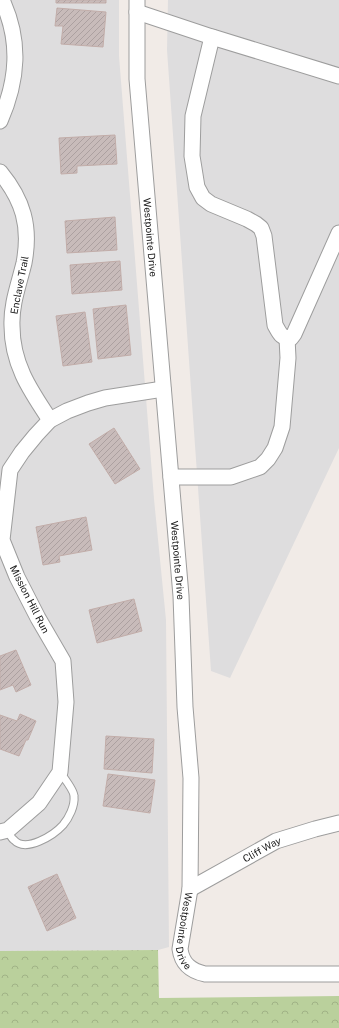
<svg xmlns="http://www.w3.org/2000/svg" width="339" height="1028" font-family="'Public Sans',sans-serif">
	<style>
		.residential { fill: #deddde }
		.forest { fill: url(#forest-crowns) }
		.building { fill: url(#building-hatch); stroke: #c2ada9 }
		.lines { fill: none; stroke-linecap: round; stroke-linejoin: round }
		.lane-casing { stroke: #9d9d9d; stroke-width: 9 }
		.street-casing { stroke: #9d9d9d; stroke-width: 17 }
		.lane { stroke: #fff; stroke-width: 7 }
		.street { stroke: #fff; stroke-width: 15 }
		.labels { text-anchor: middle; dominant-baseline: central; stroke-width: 3; stroke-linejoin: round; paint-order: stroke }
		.street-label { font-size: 10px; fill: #202020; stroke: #fff }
	</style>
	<defs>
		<pattern id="forest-crowns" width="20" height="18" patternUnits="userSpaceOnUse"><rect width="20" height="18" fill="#bad09c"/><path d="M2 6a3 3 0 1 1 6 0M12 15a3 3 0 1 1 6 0" fill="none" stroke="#a0b286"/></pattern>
		<pattern id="building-hatch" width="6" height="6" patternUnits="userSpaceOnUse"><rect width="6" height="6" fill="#c8bbba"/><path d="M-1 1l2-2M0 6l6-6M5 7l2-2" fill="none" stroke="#aca0a0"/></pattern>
	</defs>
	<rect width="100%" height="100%" fill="#f1ebe7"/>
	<!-- residential -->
	<path class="residential" d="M0 0H119V56L154 499 166 620 169 947 158 950 0 951Z
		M168 0H339V448L230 678 211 671 167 50Z"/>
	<!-- forest -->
	<path class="forest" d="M158 950 159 998 339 996V1028H0V951Z"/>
	<!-- building -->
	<path class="building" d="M56 0H106V3H56Z
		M57 8 106 12 103 47 61 44 63 26H55Z
		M115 135 117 164 77 166V173L61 174 59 138Z
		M115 217 117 250 67 253 65 221Z
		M120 261 122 290 72 294 70 265Z
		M126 305 131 355 98 359 93 309Z
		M85 312 92 362 63 366 56 316Z
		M114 428 140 469 115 484 89 444Z
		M86 517 92 550 59 556 60 562 43 565 36 527Z
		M134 599 142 631 97 643 89 610Z
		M16 650 31 685 16 692 13 685 0 690V656Z
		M20 714 36 721 28 740H26L19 756 0 749V715L17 721Z
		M106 736 154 739 152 773 104 769Z
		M108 774 155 780 150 813 103 806Z
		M57 874 76 918 47 931 28 887Z"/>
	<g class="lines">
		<defs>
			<path id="lane" d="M8 830C9 833 11 838 14 840 26 853 54 835 63 825 69 818 75 806 74 796 74 790 64 778 60 772"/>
			<g id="street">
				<path id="s1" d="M137 0V79L181 596 185 707 191 778 190 889 180 949C182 964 191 971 205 974H339"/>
				<path d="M137 12 212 37 339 76"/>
				<path d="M212 37 193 116 192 156 197 187 203 198 211 204 247 219 256 224 261 228 264 236 275 325C280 334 281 338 291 338L294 334 339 233"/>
				<path d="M0 121C18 80 21 41 2 0"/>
				<path d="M0 172C23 200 31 226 24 263 19 284 11 304 12 326 12 364 30 390 50 420"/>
				<path d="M171 477H231L260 467 268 459 275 448 282 427 288 358 287 338"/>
				<path d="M0 832 8 830 39 803 60 772 66 702 63 661 38 618 17 577 2 540 10 470 22 452 36 435 50 420 67 411 88 403 105 398 163 389"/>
				<path id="s2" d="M190 889 276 841 315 829 339 823"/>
			</g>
		</defs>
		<!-- lane casing -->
		<use href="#lane" class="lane-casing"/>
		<!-- street casing -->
		<use href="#street" class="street-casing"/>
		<!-- lane -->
		<use href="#lane" class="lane"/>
		<!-- street -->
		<use href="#street" class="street"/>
	</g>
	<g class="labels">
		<!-- street labels -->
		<g class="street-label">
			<text stroke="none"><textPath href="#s1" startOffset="238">Westpointe Drive</textPath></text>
			<text transform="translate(19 285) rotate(-79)">Enclave Trail</text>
			<text stroke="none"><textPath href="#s1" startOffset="562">Westpointe Drive</textPath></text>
			<text transform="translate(30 599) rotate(63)">Mission Hill Run</text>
			<text stroke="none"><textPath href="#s2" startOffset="82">Cliff Way</textPath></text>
			<text stroke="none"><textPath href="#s1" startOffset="934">Westpointe Drive</textPath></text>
		</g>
	</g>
</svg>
